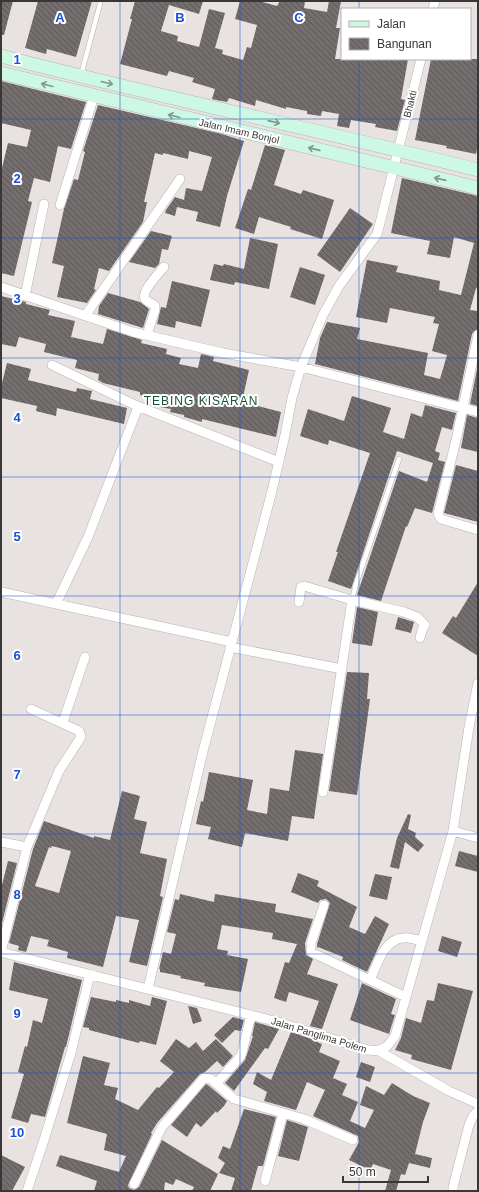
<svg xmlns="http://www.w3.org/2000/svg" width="479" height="1192" font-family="Arial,sans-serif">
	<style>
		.building { fill: url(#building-back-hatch); fill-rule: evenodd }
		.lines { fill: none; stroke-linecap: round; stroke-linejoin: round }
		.service-casing { stroke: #b9b3b3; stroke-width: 5.5 }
		.minor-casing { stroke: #b9b3b3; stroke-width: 10 }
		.secondary-casing { stroke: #b9b3b3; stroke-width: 14 }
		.service { stroke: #fff; stroke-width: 4.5 }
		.minor { stroke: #fff; stroke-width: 9 }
		.secondary { stroke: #cdf8e3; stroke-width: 13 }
		.oneway { stroke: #83988d }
		.grid { fill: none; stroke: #1d4ed8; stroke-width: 1; stroke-opacity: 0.55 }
		.labels { text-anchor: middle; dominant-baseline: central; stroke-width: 4; stroke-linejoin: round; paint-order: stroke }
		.street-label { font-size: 10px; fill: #393737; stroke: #fff }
		.quarter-label { font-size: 12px; letter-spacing: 1px; fill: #165437; stroke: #fff }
		.grid-label { font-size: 13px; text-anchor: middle; font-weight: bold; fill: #1d4ed8; stroke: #fff; stroke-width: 4; stroke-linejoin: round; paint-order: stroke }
	</style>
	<defs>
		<pattern id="building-back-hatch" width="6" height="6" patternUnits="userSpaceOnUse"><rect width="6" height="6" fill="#746e6e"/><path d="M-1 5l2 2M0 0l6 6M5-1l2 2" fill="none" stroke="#5b5656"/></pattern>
	</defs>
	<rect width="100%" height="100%" fill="#e8e2e1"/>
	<!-- building -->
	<path class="building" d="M1 1H13L4 35H1Z
		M38 1H92L76 57 47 49 46 54 25 48Z
		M135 1H203L199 14 169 5 161 31 178 36 177 41 199 47 209 9 225 13 215 48 223 50 222 54 243 60 247 47 251 48 257 25 235 19 240 1H259L277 6 280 1H305L304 8 327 12 329 1H341L336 28H340L335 59H408L401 99 405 100 397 131 375 127 376 124 351 120 349 128 337 126 339 114 322 111 321 116 307 114V111L286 107V109L256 100 255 106 229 98 227 102 216 100 212 99 215 89 192 82 194 78 169 71 167 76 120 64 132 19H130Z
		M431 59H478V144L476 154 446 148 447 146 415 140Z
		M1 81 86 102 71 149 58 146 50 182 34 178 28 201 32 202 14 276 1 273V172L8 143 27 147 31 130 1 123Z
		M98 105 222 134 244 141 227 196 220 227 196 221 198 212 177 207 175 216 165 213 166 210 175 197 184 200 186 188 202 191 212 157 189 151 188 159 163 153V155L155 153 144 202H147L143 222 109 271 99 268 94 289 96 290 87 303 57 297 64 266 52 263 64 209 74 179 78 180 85 152 83 151Z
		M265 145 285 150 274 185 301 194 303 190 334 200 322 239 290 229 291 227 259 217 254 234 235 228 248 189 251 190Z
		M402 178 478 196V289L476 288 470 310 478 311V329L474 331 472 334 458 401 315 364 320 338 327 322 360 328 357 339 428 353 424 375 440 379 447 355 432 351 439 324 433 323 435 317 390 308 387 323 356 317 367 260 398 266 396 272 440 281 439 290 461 295 474 243 454 237 450 258 427 254 430 241 391 233Z
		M350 208 373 224 340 272 317 255Z
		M151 231 172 236 168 250 162 249 159 264 155 268 129 262Z
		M250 238 278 244 269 289 235 282 234 285 210 280 214 264 223 266 224 264 244 269Z
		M300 267 325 275 315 305 290 297Z
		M172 281 210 290 201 327 176 321 175 328 157 324 161 307 166 308Z
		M108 293 140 302 149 309 143 328 98 314 99 306Z
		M1 296 26 302V304L50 310 48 315 75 321 71 337 103 344 107 329 142 340 141 343 167 349 166 354 181 358 179 364 198 368 201 354 214 357 213 361 249 370 242 402 281 412 276 437 202 419V422L184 417V415L170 412 171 409 155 406 157 399 140 395V392L103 383 98 380 99 374 75 368 77 360 44 352 46 344 19 337 16 347 1 344Z
		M7 363 31 369 28 380 76 392 77 388 92 391 90 399 127 408 124 424 57 408 56 416 36 411 37 406 1 398V387Z
		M478 364V406L470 404Z
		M352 396 391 408 383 432 404 439 411 413 422 417 425 405 456 413 452 430 442 427 435 451 440 453 438 460 445 462 432 513 415 508 407 527 406 526 381 601 357 595 399 471 427 482 433 463 397 451 351 589 328 581 338 552H336L370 453 329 440 328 445 300 436 308 409 344 421Z
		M467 415 478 418V452L461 448Z
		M456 465 478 471V522L444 513Z
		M478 582V656L442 633 453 616 456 618Z
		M357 607 378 612 372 646 352 643Z
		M398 617 414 622 411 633 395 629Z
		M347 672 369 673 367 699H370L357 795 329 791Z
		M295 750 323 754 314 819 292 816 288 841 245 833 242 847 208 839 211 827 196 824 201 801 203 802 209 772 253 780 247 810 267 814 270 788 289 791Z
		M122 791 140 796 134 819 147 822 140 853 167 859 160 896 163 897 147 966 129 962 139 920 116 916 103 967 67 958 68 952 47 946 49 940 31 936 26 952 18 950 19 946 9 943 33 849 44 821 94 838V836L110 840ZM52 846 71 851 59 893 35 886 49 847 51 848Z
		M408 814 411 815 408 829 416 833 415 837 424 845 418 852 405 842 399 869 390 867 397 838Z
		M459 851 478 856V872L455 866Z
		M8 861 17 863 1 927V889Z
		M298 873 319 881 317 886 357 907 349 927 365 934 375 916 389 924 367 972 342 960 343 957 318 947 317 948V944L330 903 326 899 320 900 318 903 291 892Z
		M375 874 392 877 387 900 369 896Z
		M180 894 214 902 215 894 263 902 276 904 275 912 313 919 305 943 306 955 313 959 307 974 338 984 322 1029 310 1026 319 1001 289 992 286 1002 274 998 285 962 289 963 297 944 272 939 273 933 222 925 217 949 228 951 227 955 248 959 241 992 204 986 205 983 180 978 181 976 160 972V969H159L163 952 171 954 176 934 167 932 175 899 179 900Z
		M442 936 462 942 457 957 438 951Z
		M14 962 82 980 66 1047H65L45 1117 31 1114 28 1123 11 1118 24 1074 18 1072 25 1046 27 1047 33 1020 42 1023 48 999 9 990Z
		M362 983 396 999 391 1014 395 1015 389 1034 350 1020Z
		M438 983 473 991 451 1070 411 1059 412 1055 395 1050 401 1038 406 1018 421 1023 427 1000 434 1001Z
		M91 997 116 1002V1000L129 1003V1000L150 1006 152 997 167 1001 156 1045 140 1041 139 1043 89 1030V1028L83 1027Z
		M188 1006 197 1008 202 1021 193 1024Z
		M233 1017 244 1020 241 1031 235 1030 222 1043 214 1035Z
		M255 1022 279 1029 268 1049 265 1048 234 1091 225 1083 245 1060 253 1036H252Z
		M291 1032 318 1041 317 1042 322 1044 319 1052 340 1061 333 1078 347 1084 342 1095 358 1102 350 1121 365 1128 374 1110 360 1105 366 1086 384 1095 392 1083 413 1096 430 1103 423 1122 415 1154 432 1158 430 1168 409 1163 405 1175 401 1174 396 1191H385L391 1170 373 1164 370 1170 349 1160 359 1142 358 1136 313 1116 325 1090 307 1082 296 1110 264 1101 267 1092 253 1084 257 1072 271 1080Z
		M176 1039 189 1048 196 1042 203 1051 216 1039 233 1056 223 1067 217 1061 205 1072 200 1074 157 1123 151 1133 152 1134 128 1185 129 1188 134 1190 139 1187 162 1140 218 1174 210 1191H192L194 1187 176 1179 173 1185 165 1182 164 1191H94L97 1181 56 1166 60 1155 119 1172 126 1156 104 1150 107 1134 67 1123 83 1056 110 1063 104 1085 118 1088 115 1099 138 1110 157 1087 159 1088 174 1072 160 1061Z
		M361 1062 375 1067 370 1082 356 1077Z
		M206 1084 208 1085 227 1101 224 1106 217 1113 216 1111 201 1127 196 1123 187 1137 171 1125Z
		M244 1109 276 1117 263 1166H258L251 1191H231L235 1178 219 1173 225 1163 218 1158 223 1146 230 1149Z
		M287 1120 308 1127 299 1161 278 1156Z
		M1 1155 25 1167 12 1191H1Z"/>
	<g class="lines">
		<defs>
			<path id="service" d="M81 75 100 4
				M352 600 356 584 399 459"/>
			<path id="minor" d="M433 9 435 1
				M60 205 94 96
				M1 287 133 332 223 353 301 367 478 412
				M25 296 44 204
				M85 316 180 179
				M147 335 155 310V306C152 303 147 302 145 299 141 292 159 273 164 267
				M478 335 457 436 438 514 441 519 478 530
				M52 365 135 405 279 462
				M1 592 232 642
				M299 602 301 587 304 586 352 600 404 612 417 617 425 625 422 630 420 638
				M56 604 88 537 138 407
				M230 647 342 669
				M63 722 85 657
				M323 792 352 600
				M453 831 478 838
				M1 842 27 847
				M324 905 311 943V952L406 997
				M1 952 278 1022 368 1050C383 1052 387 1048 395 1036L453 831 469 727 478 683
				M1 952 27 847 59 771 81 737 79 731 31 709
				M370 980C377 965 384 939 403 938 410 937 416 940 422 941
				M148 989 202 755 272 491 285 435 292 398 301 367 323 315 339 286 377 234 380 223 421 59
				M379 1051 449 1091 478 1104
				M216 1084 240 1057 242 1053 251 1015
				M265 1181 283 1113
				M134 1184 162 1127 204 1078 211 1079 234 1099 238 1100 304 1119 353 1140
				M27 1191 44 1140 71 1053 90 974
				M453 1191V1187L469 1125 473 1116 478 1111"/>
			<path id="secondary" d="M1 56C159 97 319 130 478 170
				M1 73 478 188"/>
		</defs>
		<!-- service casing -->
		<use href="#service" class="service-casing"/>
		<!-- minor casing -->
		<use href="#minor" class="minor-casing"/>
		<!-- secondary casing -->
		<use href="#secondary" class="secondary-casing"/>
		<!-- service -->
		<use href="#service" class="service"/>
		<!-- minor -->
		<use href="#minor" class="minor"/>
		<!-- secondary -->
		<use href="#secondary" class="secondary"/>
	</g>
	<!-- one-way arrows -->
	<defs><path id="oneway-shaft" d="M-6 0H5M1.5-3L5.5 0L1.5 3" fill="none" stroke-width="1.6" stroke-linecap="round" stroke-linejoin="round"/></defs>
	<g class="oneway">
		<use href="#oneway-shaft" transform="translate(107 83) rotate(14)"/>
		<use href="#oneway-shaft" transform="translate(47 85) rotate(-166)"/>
		<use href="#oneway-shaft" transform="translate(174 116) rotate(-166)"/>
		<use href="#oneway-shaft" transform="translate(274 122) rotate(13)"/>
		<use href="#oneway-shaft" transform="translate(314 149) rotate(-167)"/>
		<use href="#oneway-shaft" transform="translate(440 179) rotate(-167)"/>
	</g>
	<!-- grid -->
	<path class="grid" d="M120 1V1191M240 1V1191M359 1V9M359 59V1191M1 119H478M1 238H478M1 358H478M1 477H478M1 596H478M1 715H478M1 834H478M1 954H478M1 1073H478"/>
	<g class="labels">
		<!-- street labels -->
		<g class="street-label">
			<text transform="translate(410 104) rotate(-76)">Bhakti</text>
			<text transform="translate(239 131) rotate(13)">Jalan Imam Bonjol</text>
			<text transform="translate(319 1035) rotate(17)">Jalan Panglima Polem</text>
		</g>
		<!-- quarter labels -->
		<g class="quarter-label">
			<text x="201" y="401">TEBING KISARAN</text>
		</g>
	</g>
	<g class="grid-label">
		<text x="60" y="22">A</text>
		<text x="180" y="22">B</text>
		<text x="299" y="22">C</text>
		<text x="17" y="64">1</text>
		<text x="17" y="183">2</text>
		<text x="17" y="303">3</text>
		<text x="17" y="422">4</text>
		<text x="17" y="541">5</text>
		<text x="17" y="660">6</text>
		<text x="17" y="779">7</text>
		<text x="17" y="899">8</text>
		<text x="17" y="1018">9</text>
		<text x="17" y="1137">10</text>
	</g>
	<!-- border -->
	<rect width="479" height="1192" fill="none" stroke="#393737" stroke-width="4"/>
	<!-- legend -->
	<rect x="341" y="8" width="130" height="52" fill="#ffffff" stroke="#b0afaf"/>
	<rect x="349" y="21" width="20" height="6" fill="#cdf8e3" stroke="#b0afaf"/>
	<text x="377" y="28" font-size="12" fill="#393737">Jalan</text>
	<rect x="349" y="38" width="20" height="12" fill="url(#building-back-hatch)" stroke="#b0afaf"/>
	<text x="377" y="48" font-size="12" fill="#393737">Bangunan</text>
	<!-- scale -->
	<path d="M343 1176v6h85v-6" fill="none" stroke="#393737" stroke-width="2"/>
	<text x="349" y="1176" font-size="12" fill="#393737" stroke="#ffffff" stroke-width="3" paint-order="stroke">50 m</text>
</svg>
